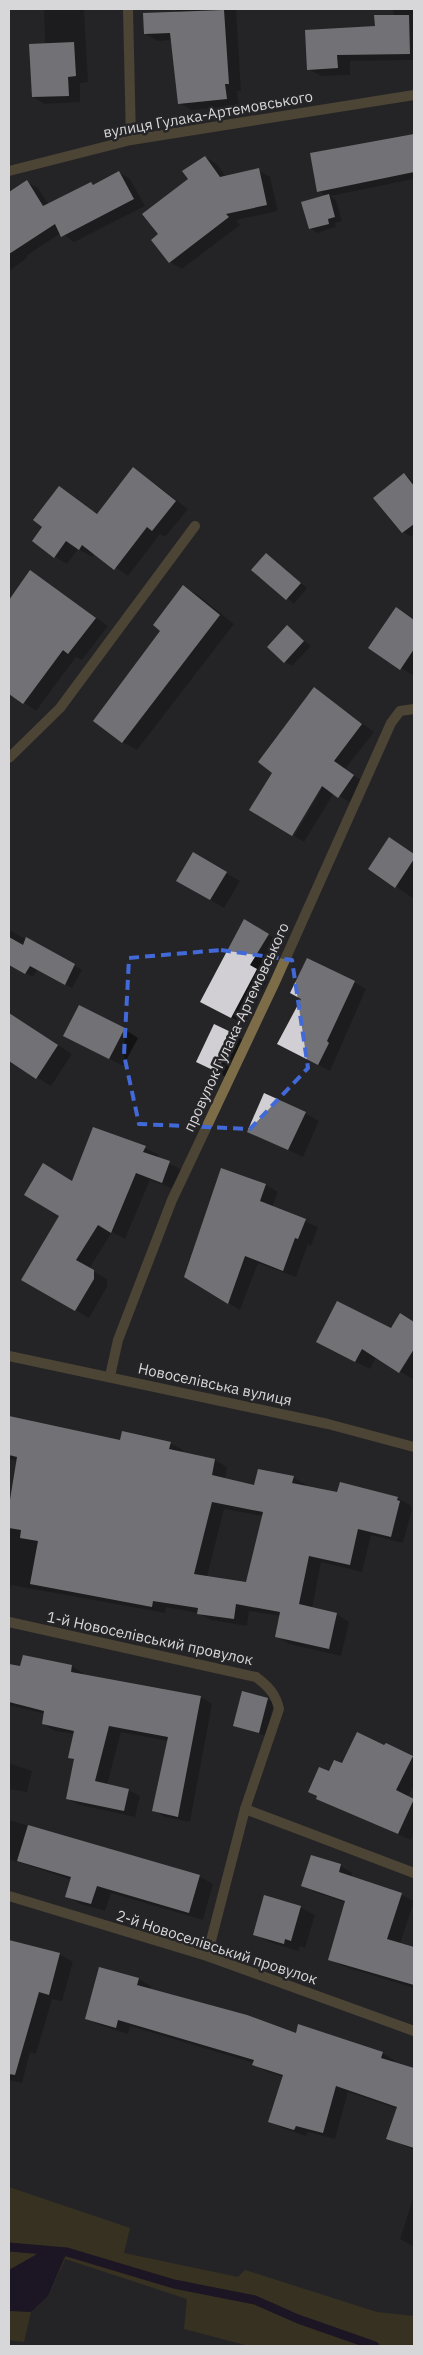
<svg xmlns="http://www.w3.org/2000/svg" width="423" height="2355" font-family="'IBM Plex Sans',sans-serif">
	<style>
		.green { fill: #4f401b }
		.water { fill: #13031f }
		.shadow { fill: #0007; fill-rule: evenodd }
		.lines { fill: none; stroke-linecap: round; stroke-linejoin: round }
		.stream { stroke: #13031f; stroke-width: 9 }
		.building { fill: #d1cfd4; fill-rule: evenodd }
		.lane { stroke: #7c6c48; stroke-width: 10 }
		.street { stroke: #7c6c48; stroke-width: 10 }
		.marked { fill: none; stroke: #4269d8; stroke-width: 4; stroke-dasharray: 10 6; stroke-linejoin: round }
		.labels { text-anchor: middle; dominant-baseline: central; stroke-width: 5; stroke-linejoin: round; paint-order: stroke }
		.street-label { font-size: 15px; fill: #d7d6d8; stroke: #252427 }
	</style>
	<rect width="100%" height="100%" fill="#252427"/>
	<!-- green -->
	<path class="green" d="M9 2187 130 2228 124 2253 238 2277 245 2270 377 2312 414 2316V2346H249L184 2329 187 2299 65 2259 48 2296 31 2312 24 2342 9 2340Z"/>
	<!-- water -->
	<path class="water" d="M44 2250 67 2252 48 2296 31 2312 9 2311V2270Z"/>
	<!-- shadow -->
	<path class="shadow" d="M44 9H94L84 10 88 82 80 83V102L45 104 33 97 45 45Z
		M177 9H236L241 91H237L239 106 192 110 179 103 172 40 158 41 145 34 177 14Z
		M393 9H414V60L350 61V75L321 76 308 69 394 16Z
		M9 100 10 146H9Z
		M414 135V179L330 196 336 200 342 221 335 223 336 227 317 233 310 228 327 196 318 191 312 154Z
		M205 157 217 164 226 177 258 170 270 177 278 211 236 220 240 225 182 269 170 262 152 240 160 234 189 179Z
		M119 172 130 179 145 206 74 242 61 233 26 256 27 258 9 271V193L27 182 38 188 49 205 91 183 95 185Z
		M134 468 188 509 165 537 160 534 128 576 95 553 92 557 78 549 67 564 55 557 44 527 59 488 98 514Z
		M404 474 414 482V534L411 537 403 532 375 498Z
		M267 554 307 588 294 604 253 570Z
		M31 572 108 626 82 660 76 657 36 711 9 692V616L13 610 9 607V602Z
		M184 587 198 595 234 624 137 750 122 742Z
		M396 609 414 620V676L370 648Z
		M287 627 311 646 292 666 285 662Z
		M315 689 374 732 345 769 365 783 351 803 334 793 304 842 294 836 326 781Z
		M390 839 414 854V899L370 869Z
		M193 854 240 881 224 908 178 881Z
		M245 921 281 942 262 973 269 977 244 1024 214 1008Z
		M9 930 82 970 72 988 38 969 33 977 9 963Z
		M354 982 366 989 330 1071 290 1050Z
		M9 1014 72 1054 51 1086 9 1060Z
		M124 1029 138 1038 123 1066 79 1043Z
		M234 1035 248 1043 232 1080 197 1062Z
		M305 1113 319 1121 303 1157 248 1131Z
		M145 1148 159 1155 157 1158 183 1170 176 1190 150 1180 125 1239 112 1232 89 1269 107 1279V1287L89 1318 23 1279 60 1216 73 1183Z
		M222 1169 266 1185 278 1192 272 1207 318 1227 311 1246 308 1244 296 1277 258 1263 240 1310 228 1303Z
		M401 1315 414 1323V1380L376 1357 370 1369 332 1350 391 1329Z
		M9 1418 121 1441 170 1443 183 1450 182 1453 215 1460 227 1467 225 1479 255 1487 293 1477 306 1485 305 1487 338 1494 397 1498 410 1505 412 1509 403 1543 371 1535 362 1572 321 1562 312 1609 337 1614 349 1622 341 1656 289 1644 276 1636 281 1616 249 1611 247 1626 211 1620 198 1613 166 1607 165 1613 11 1585 9 1592V1502H11L18 1461 9 1459ZM224 1509 263 1516 247 1583 207 1577Z
		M9 1665 21 1668 72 1666 83 1673V1676L201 1697 212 1704 190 1822 165 1817 154 1810 168 1741 121 1732 107 1785 128 1790 140 1796 135 1817 79 1805 67 1798 75 1761 69 1757 75 1734 55 1731 43 1724 45 1714 9 1705Z
		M267 1699 274 1703 266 1736 234 1726Z
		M386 1744 414 1758V1785L408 1797 414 1800V1832L411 1840 330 1805 310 1792 330 1773Z
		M9 1763 32 1771 27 1792 9 1789Z
		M9 1820 199 1876 213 1884 203 1920 111 1893 105 1911 80 1904 66 1896 72 1880 9 1859Z
		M341 1866 352 1873 351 1877 402 1895 414 1901 400 1944 414 1948V1988L342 1966 330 1959 346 1903 314 1892 302 1885Z
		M300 1907 315 1915 305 1948 300 1946 298 1951 269 1942 255 1934Z
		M9 1940 60 1954 73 1962 62 2001 52 1999 36 2054 30 2052 22 2083 9 2080Z
		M139 1979 151 1986 150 1990 297 2034 382 2053 394 2060 393 2063 414 2070V2150L388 2138 398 2109 348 2092 335 2139 308 2132 306 2136 282 2128 270 2121 284 2077 265 2071 253 2065 254 2063 130 2026 128 2034 99 2025 87 2018Z
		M414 2195V2247L400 2239Z"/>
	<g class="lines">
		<!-- stream -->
		<path class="stream" d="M9 2247 67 2252 174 2284 255 2300 298 2319 375 2346"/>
	</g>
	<!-- building -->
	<path class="building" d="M224 10 229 84H225L227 99 178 104 170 33 144 34 143 13Z
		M374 15H409L410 54 337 55 338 68 307 70 305 30 375 26Z
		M74 42 76 76 68 77 69 96 32 97 29 44Z
		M414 134V172L317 192 310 153Z
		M205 156 220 177 259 168 267 205 226 214 229 217 169 263 151 240 158 234 142 214 188 179 182 171Z
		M119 171 134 199 61 237 55 224 9 254V192L27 180 43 206 91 182 93 185Z
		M329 194 335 217 328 219 329 224 309 229 301 202Z
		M133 467 176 501 152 531 147 527 114 570 82 545 79 550 66 541 54 558 32 541 42 527 33 520 59 486 97 514Z
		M404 473 414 486V524L402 533 373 498Z
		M266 553 301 583 286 600 251 570Z
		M30 570 96 618 68 654 63 650 23 704 9 694V600Z
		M183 585 220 615 122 743 93 721 160 631 153 625Z
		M396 607 414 620V649L400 670 368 648Z
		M287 625 304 641 284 663 267 647Z
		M314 687 362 724 334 761 354 775 338 798 322 786 292 836 249 810 272 773 258 762Z
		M389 837 414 854V859L395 888 368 869Z
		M193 852 227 872 210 900 176 881Z
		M244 919 269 934 250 965 257 969 231 1018 200 1002Z
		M9 937 23 945 26 937 75 964 65 985 30 966 25 974 9 965Z
		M307 958 355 981 327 1041 329 1043 318 1065 277 1044 301 999 290 993Z
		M79 1005 125 1028 109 1059 63 1036Z
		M9 1013 58 1045 36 1079 9 1061Z
		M214 1024 235 1034 217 1072 196 1062Z
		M264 1093 306 1112 288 1150 247 1132Z
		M93 1127 146 1146 143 1152 170 1161 162 1183 136 1173 111 1233 98 1225 76 1260 94 1270V1279L75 1311 21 1280 59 1216 24 1195 43 1163 72 1181Z
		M221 1168 266 1184 260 1201 306 1219 298 1239 295 1238 283 1271 245 1256 228 1304 184 1277Z
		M337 1301 391 1328 400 1313 414 1322V1349L399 1373 362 1349 355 1362 316 1342Z
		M9 1416 120 1440 122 1431 171 1442 169 1449 215 1459 212 1475 254 1485 258 1469 294 1476 292 1483 337 1492 340 1482 398 1497 397 1500 400 1501 391 1537 358 1529 350 1565 309 1556 299 1604 337 1613 329 1649 275 1637 280 1612 236 1604 234 1619 197 1614 198 1608 153 1601 152 1607 30 1584 38 1541 20 1538 21 1530 9 1528V1506L17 1457 9 1455ZM212 1502 263 1512 246 1582 194 1574Z
		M23 1655 72 1665 71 1672 201 1696 178 1817 152 1811 168 1737 109 1726 95 1781 129 1789 124 1811 66 1799 74 1759 68 1758 74 1731 42 1724 44 1711 9 1702V1664L20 1666Z
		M242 1691 268 1698 259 1733 233 1726Z
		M357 1732 384 1745 386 1743 413 1756 396 1790 414 1799 398 1834 316 1799 317 1796 308 1792 319 1767 329 1771 334 1760 342 1763Z
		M28 1825 200 1875 189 1913 97 1886 91 1904 65 1897 71 1877 17 1861Z
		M311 1855 341 1864 339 1872 402 1893 387 1939 414 1947V1985L328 1960 345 1901 301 1886Z
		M264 1895 301 1906 291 1941 285 1939 284 1944 253 1935Z
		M9 1940 60 1953 49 1995 39 1992 15 2075 9 2074Z
		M99 1967 139 1978 137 1985 247 2015 296 2033 298 2024 383 2052 381 2058 414 2068V2148L386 2139 397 2107 336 2086 323 2133 296 2126 294 2130 268 2122 283 2075 252 2065 254 2060 118 2020 116 2028 85 2019Z"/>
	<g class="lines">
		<!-- lane -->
		<path class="lane" d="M9 758 60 708 195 526
			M245 1809 414 1873"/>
		<!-- street -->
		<path class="street" d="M128 9 131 140
			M9 171 131 140 414 95
			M9 1356 328 1424 414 1447
			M110 1376 118 1340 172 1200 275 982 391 723 400 711 414 709
			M9 1622 256 1677C268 1686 276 1694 279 1709L245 1809 207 1956
			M9 1896 207 1956 414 2031"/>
	</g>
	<!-- marked area -->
	<path d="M0 0H423V2355H0ZM221 950 292 960 308 1068 250 1129 139 1124 124 1055 129 958Z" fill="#252427" fill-opacity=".55" fill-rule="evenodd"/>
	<path class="marked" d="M221 950 292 960 308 1068 250 1129 139 1124 124 1055 129 958Z"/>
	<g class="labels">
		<!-- street labels -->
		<g class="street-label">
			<text transform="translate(208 114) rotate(-10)">вулиця Гулака-Артемовського</text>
			<text transform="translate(236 1027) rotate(-65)">провулок Гулака-Артемовського</text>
			<text transform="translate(215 1384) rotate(12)">Новоселівська вулиця</text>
			<text transform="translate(150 1638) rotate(12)">1-й Новоселівський провулок</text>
			<text transform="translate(217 1947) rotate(18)">2-й Новоселівський провулок</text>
		</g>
	</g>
	<!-- border -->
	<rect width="423" height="2355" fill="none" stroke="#d7d6d8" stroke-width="20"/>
</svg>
